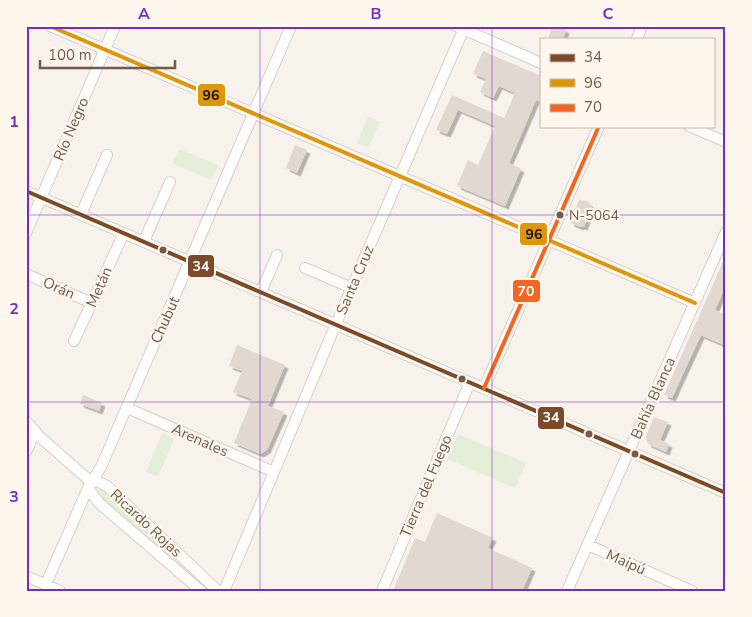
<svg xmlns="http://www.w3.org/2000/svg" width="752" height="617" font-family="'Nunito Sans',sans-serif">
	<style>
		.green { fill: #e4edd7 }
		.building { fill: #e1d8d1; filter: url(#shadow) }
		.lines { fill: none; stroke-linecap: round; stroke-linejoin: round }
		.minor-casing { stroke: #d6cfca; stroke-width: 12 }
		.minor { stroke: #fefdfc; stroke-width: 10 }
		.bus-1-casing { stroke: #fef7ed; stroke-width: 8 }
		.bus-2-casing { stroke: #fef7ed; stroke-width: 8 }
		.bus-3-casing { stroke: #fef7ed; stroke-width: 8 }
		.bus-1 { stroke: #7a4b2a; stroke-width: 4 }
		.bus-2 { stroke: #dd970f; stroke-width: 4 }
		.bus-3 { stroke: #f26522; stroke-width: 4 }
		.grid { fill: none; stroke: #7b2cbf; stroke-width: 1; stroke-opacity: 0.55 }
		.bus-dot { fill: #755a4c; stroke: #fef7ed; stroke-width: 2 }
		.labels { text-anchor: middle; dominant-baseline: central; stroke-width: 4.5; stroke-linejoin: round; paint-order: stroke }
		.bus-label { font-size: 14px; fill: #755a4c; stroke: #fef7ed; text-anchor: start }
		.street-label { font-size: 15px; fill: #755a4c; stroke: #fef7ed }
		.line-badge { stroke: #fef7ed; stroke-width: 2 }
		.badge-label { font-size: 14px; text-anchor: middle; font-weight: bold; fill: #fff }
		.pale-badge-label { font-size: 14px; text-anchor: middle; font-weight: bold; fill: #111 }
		.neatline { fill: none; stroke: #7b2cbf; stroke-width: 2 }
		.grid-label { font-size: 16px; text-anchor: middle; font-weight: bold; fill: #7b2cbf }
	</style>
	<defs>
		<filter id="shadow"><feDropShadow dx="3.5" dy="3.5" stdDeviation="0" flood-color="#0004"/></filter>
	</defs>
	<rect width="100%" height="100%" fill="#f7f2ec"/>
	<!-- green -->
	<path class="green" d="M368 117 380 122 368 148 357 143Z
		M179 149 218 165 211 180 172 163Z
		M162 433 174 439 158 477 146 472Z
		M458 434 526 463 515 488 447 459Z
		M100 489 104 490 206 585 207 588 205 589 98 495 97 493Z"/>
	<!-- building -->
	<path class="building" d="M553 26H559L566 30 563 39H548Z
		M483 51 541 76V102L536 100 509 163 521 169 505 206 457 186 468 160 478 165 495 126 458 110 447 134 436 130 452 95 504 118 515 93 499 86 493 98 480 92 486 79 473 74Z
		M295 145 307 150 297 173 286 168Z
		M579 200 587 201 592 206 584 227 581 226 580 227 571 223V222L570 221Z
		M726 255V285L715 310 726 315V346L701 335 672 398 664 395Z
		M237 345 285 365 268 406 284 412 267 450 260 454 234 443 252 399 233 392 242 371 229 366Z
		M83 395 102 403 99 411 80 404Z
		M654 417 668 422 660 440 669 444 666 452 648 444 646 437Z
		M437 513 493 538 488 548 532 568 522 591H393L415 538 425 542Z"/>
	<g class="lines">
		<defs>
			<path id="minor" d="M50 26 695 303
				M456 26 541 63
				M637 39 642 26
				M689 126 726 142
				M26 191 726 493
				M81 214 107 155
				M26 233 115 26
				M144 241 170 182
				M305 268 352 288
				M26 274 92 303
				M261 292 277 255
				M74 341 124 233
				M484 388 599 126
				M127 408 274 472
				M26 421 40 437 91 482 97 481 107 486 218 591
				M26 452 35 432
				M88 488 99 503 201 591
				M588 545 692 591
				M26 576 60 591
				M46 584 88 488 101 467 291 26
				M224 591 336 324 465 26
				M382 591 470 382
				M567 591 726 232"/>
		</defs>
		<!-- minor casing -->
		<use href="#minor" class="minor-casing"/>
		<!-- minor -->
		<use href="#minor" class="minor"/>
		<defs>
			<path id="bus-1" d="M26 191 726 493"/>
			<path id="bus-2" d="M50 26 695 303"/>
			<path id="bus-3" d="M484 388 599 126"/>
		</defs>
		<!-- bus-1 casing -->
		<use href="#bus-1" class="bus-1-casing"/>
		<!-- bus-2 casing -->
		<use href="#bus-2" class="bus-2-casing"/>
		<!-- bus-3 casing -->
		<use href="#bus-3" class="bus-3-casing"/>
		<!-- bus-1 -->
		<use href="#bus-1" class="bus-1"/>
		<!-- bus-2 -->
		<use href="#bus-2" class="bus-2"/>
		<!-- bus-3 -->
		<use href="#bus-3" class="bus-3"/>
	</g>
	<!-- grid -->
	<path class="grid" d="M260 26V591M492 26V591M26 215H726M26 402H726"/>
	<!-- markers -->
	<g class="bus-dot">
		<circle cx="560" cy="215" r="4.5"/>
		<circle cx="163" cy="250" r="4.5"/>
		<circle cx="462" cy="379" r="4.5"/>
		<circle cx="589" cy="434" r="4.5"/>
		<circle cx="635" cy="454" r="4.5"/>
	</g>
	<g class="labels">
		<!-- bus labels -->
		<g class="bus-label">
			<text x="569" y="215">N-5064</text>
		</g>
		<!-- street labels -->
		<g class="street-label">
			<text transform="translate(71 129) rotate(-67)">Río Negro</text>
			<text transform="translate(355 280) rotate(-67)">Santa Cruz</text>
			<text transform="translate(99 287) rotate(-66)">Metán</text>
			<text transform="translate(59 288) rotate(24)">Orán</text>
			<text transform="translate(165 320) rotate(-66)">Chubut</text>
			<text transform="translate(653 398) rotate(-66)">Bahía Blanca</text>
			<text transform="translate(200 440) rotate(24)">Arenales</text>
			<text transform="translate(426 486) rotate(-67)">Tierra del Fuego</text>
			<text transform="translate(146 523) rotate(43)">Ricardo Rojas</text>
			<text transform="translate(626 562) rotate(24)">Maipú</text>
		</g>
	</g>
	<g class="line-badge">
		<rect x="197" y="83" width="29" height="24" rx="5" fill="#dd970f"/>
		<rect x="519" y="222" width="29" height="24" rx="5" fill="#dd970f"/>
		<rect x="187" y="254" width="28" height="24" rx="5" fill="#7a4b2a"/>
		<rect x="512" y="279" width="29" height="24" rx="5" fill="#f26522"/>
		<rect x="537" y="406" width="28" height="24" rx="5" fill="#7a4b2a"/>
	</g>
	<g class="badge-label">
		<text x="201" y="271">34</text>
		<text x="526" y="296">70</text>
		<text x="551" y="422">34</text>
	</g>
	<g class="pale-badge-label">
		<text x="211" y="100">96</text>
		<text x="534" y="239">96</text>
	</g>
	<!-- border -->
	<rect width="752" height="617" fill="none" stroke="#fef7ed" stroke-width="55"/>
	<!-- legend -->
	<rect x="540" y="38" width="175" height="90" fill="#fef7ed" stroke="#c7b8ad"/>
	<rect x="550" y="54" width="25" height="8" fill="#7a4b2a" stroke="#c7b8ad"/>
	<text x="584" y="62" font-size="15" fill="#755a4c">34</text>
	<rect x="550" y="79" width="25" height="8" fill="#dd970f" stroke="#c7b8ad"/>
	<text x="584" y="88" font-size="15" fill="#755a4c">96</text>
	<rect x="550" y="104" width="25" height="8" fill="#f26522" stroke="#c7b8ad"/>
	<text x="584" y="112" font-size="15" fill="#755a4c">70</text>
	<!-- scale -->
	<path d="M40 60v8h135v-8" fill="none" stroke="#755a4c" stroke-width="2.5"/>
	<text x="48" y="60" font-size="15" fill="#755a4c" stroke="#fef7ed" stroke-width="4" paint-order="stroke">100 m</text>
	<rect x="28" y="28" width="696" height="562" class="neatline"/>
	<g class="grid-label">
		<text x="144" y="19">A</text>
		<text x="376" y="19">B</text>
		<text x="608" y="19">C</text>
		<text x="14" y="127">1</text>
		<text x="14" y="314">2</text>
		<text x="14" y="502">3</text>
	</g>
</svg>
